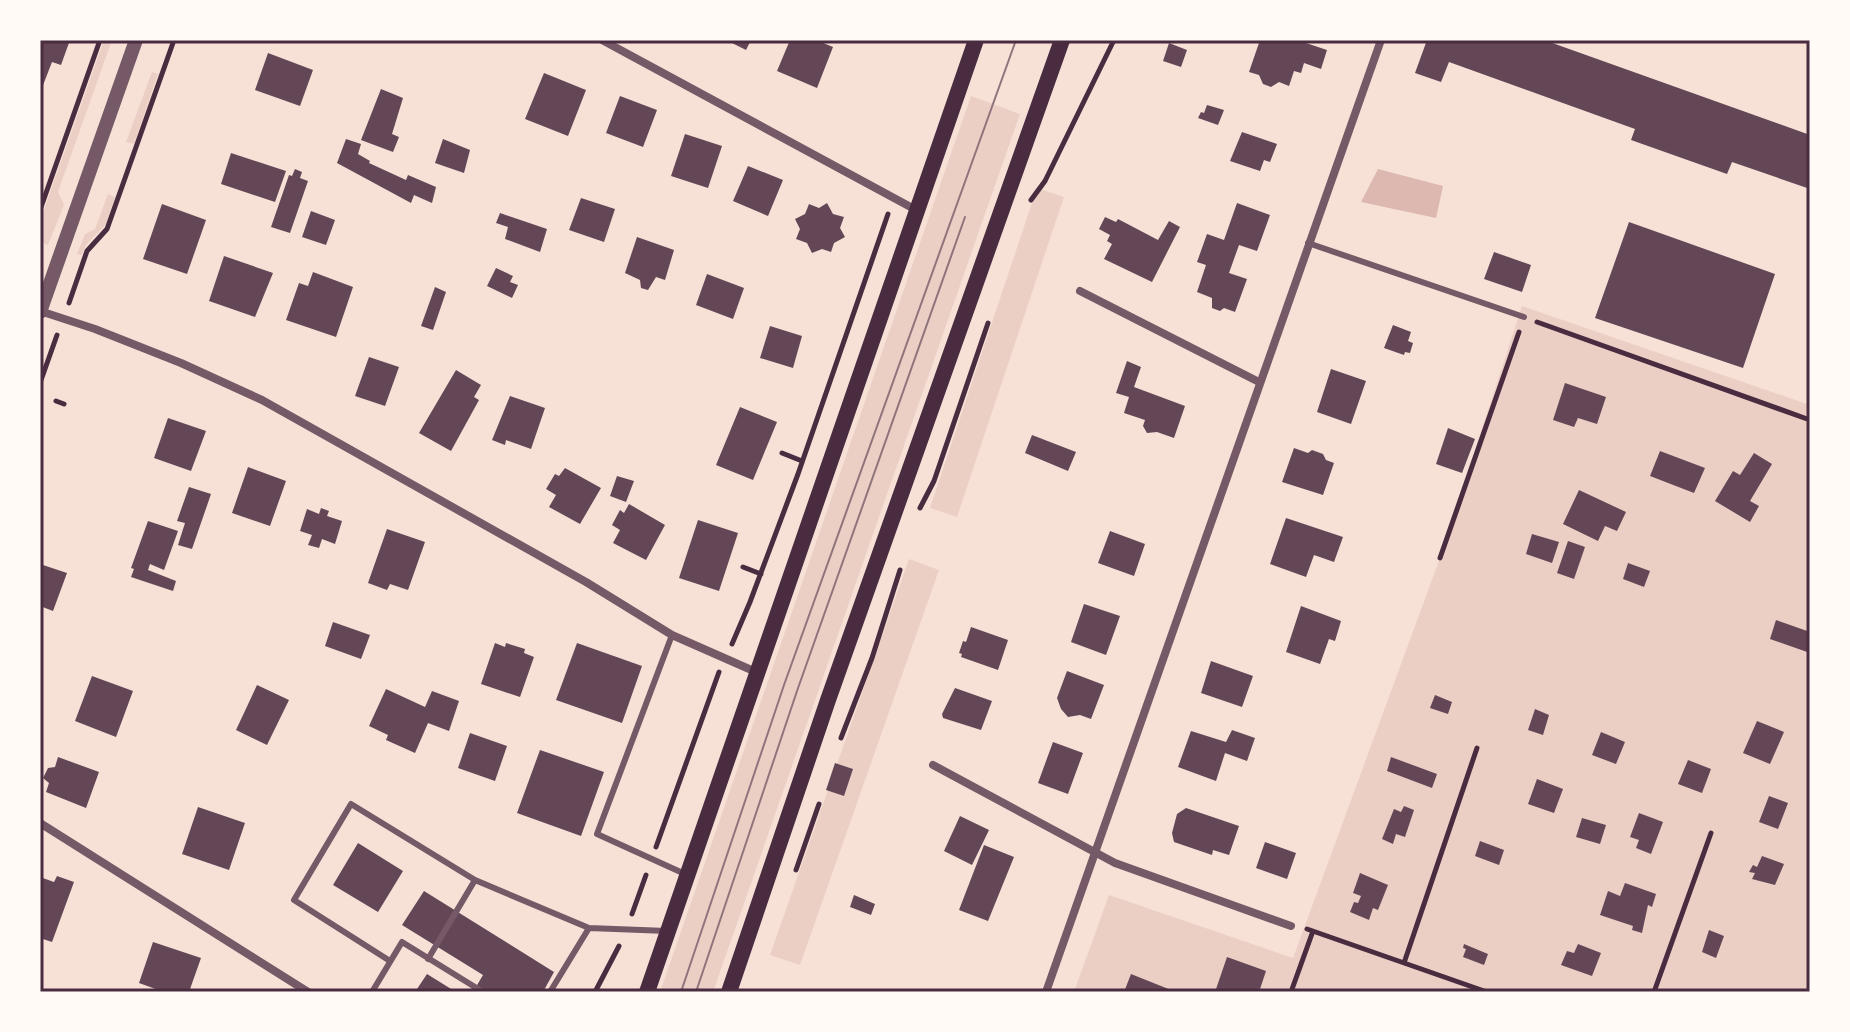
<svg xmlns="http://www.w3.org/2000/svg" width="1850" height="1032" font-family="'Nunito Sans',sans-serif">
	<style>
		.green { fill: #ebcfc5 }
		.water { fill: #dcb8b0 }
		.building { fill: #644757 }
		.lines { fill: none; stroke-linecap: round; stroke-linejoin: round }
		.path { stroke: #4a2c40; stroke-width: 5 }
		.service { stroke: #755966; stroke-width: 6 }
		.minor { stroke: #755966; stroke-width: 8 }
		.tertiary { stroke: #755966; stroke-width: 14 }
		.secondary { stroke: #4a2c40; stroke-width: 16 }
		.tram { stroke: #8f747c; stroke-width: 2 }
		.neatline { fill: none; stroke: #4a2c40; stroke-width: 3 }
	</style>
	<rect width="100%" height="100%" fill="#f7e1d7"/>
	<!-- green -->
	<path class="green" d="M104 40H112L58 192 64 205 48 245 40 242V221Z
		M152 72 158 74 134 144 126 142Z
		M971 96 1020 114 713 992H660Z
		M1037 188 1064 197 957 517 930 508Z
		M108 194 115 197 106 224 86 245 82 255 77 254 85 234 95 229Z
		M1522 306 1810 405V992H1074L1109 895 1293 958 1440 558Z
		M909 559 939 570 800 965 770 955Z"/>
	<!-- water -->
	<path class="water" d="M1378 169 1443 186 1436 218 1361 202Z"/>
	<!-- building -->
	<path class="building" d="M40 40H70L61 65 52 62 40 93Z
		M726 40H751L746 50Z
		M790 40H816L833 47 817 88 777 71Z
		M1260 40H1297L1327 50 1321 69 1304 63 1301 73 1294 71 1289 86 1279 82 1271 87 1263 84 1259 75 1249 72Z
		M1427 40H1544L1810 135V189L1732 162 1727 174 1631 140 1635 129 1449 62 1441 82 1415 73Z
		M1169 43 1187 50 1181 67 1163 61Z
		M268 53 313 70 300 106 255 90Z
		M544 73 586 90 568 136 525 119Z
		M381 89 403 98 392 134 399 137 393 152 361 140Z
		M620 96 657 110 643 147 606 133Z
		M1207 105 1224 110 1218 125 1198 118 1201 112 1204 113Z
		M1242 132 1277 144 1270 162 1264 160 1260 171 1230 161Z
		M685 134 722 146 708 188 671 176Z
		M346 139 361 144 358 154 370 161 369 163 406 180 408 175 436 187 432 203 414 195 411 203 337 163Z
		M443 139 470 150 464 173 435 163Z
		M231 153 286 171 275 202 221 184Z
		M748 166 783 180 768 216 733 201Z
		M295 169 302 172 300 178 308 181 290 233 271 227 289 175 292 176Z
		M581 198 615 209 604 242 569 230Z
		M827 203 833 214 844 217 840 228 845 237 834 243 831 252 822 249 812 253 807 243 796 239 800 229 795 219 805 214 809 204 819 208Z
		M1237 203 1270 215 1257 251 1239 245 1229 273 1247 279 1235 312 1224 308 1220 311 1212 308V298L1197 292 1206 265 1197 262 1207 234 1224 240Z
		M162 204 206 220 187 274 143 259Z
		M311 211 335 220 326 245 302 237Z
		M500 213 547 229 540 252 505 239 508 227 496 223Z
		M1105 217 1116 222 1118 219 1158 240 1169 221 1180 227 1152 282 1104 259 1112 244 1107 241 1110 235 1099 229Z
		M1629 222 1775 274 1743 368 1595 318Z
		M637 237 674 250 665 280 656 277 648 290 641 288 640 280 625 273Z
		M1494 252 1531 265 1522 292 1484 279Z
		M224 256 273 273 255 317 209 301Z
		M496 268 513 276 510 282 518 285 512 298 487 286Z
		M313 272 353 287 336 337 286 320 299 283 308 286Z
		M707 274 744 288 733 319 696 305Z
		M435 287 446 292 433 330 421 326Z
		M1393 325 1411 332 1408 341 1413 343 1410 353 1405 352 1404 355 1384 348Z
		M770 326 802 336 793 368 760 358Z
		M369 357 399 367 385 406 355 396Z
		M1127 361 1141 367 1134 387 1185 406 1174 438 1157 432 1147 433 1143 426 1145 420 1124 413 1129 397 1116 393Z
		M1331 369 1366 381 1351 424 1317 412Z
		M456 370 481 385 474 397 479 400 451 451 419 433Z
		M1565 383 1606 397 1597 424 1578 418 1574 427 1553 420Z
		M510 396 545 408 531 449 506 440 505 445 492 440Z
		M740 407 777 422 753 480 716 465Z
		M168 418 206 431 191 471 154 458Z
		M1448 428 1475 439 1462 473 1436 464Z
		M1032 435 1076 452 1068 471 1025 453Z
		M1294 448 1308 453 1312 450 1323 454 1326 460 1334 463 1323 495 1282 482Z
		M1660 451 1705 468 1694 493 1650 476Z
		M1754 453 1772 464 1750 501 1759 506 1750 522 1715 501 1733 471 1740 475Z
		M248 467 286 481 270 526 232 513Z
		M565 468 601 488 580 524 549 507 556 495 546 489 555 474 559 476Z
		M617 476 634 481 626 502 610 496Z
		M189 487 211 494 192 549 178 545 185 523 177 521Z
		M1579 490 1626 512 1617 531 1605 526 1598 541 1563 524Z
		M629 504 665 525 646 560 613 543 620 530 612 525 620 510 624 513Z
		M321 508 329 511 327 516 342 521 335 544 322 539 319 548 308 545 312 535 300 531 307 509 319 514Z
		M1286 518 1343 537 1334 562 1314 555 1306 577 1270 564Z
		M698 520 738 533 719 591 679 578Z
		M148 521 178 531 164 570 150 564 148 570 176 581 173 591 131 577 134 569 131 568Z
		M387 529 425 542 408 590 390 584 387 590 368 583Z
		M1110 531 1145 544 1134 576 1098 563Z
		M1532 534 1559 542 1552 563 1526 554Z
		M1568 541 1585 547 1574 579 1557 573Z
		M1628 563 1650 571 1644 587 1623 579Z
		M40 564 67 573 53 611 40 606Z
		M1084 604 1120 616 1106 655 1071 642Z
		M1301 606 1341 621 1335 641 1329 639 1320 664 1286 652Z
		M1776 620 1810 632V653L1770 639Z
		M333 622 370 635 361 659 325 646Z
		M971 627 1008 640 998 670 961 657 962 654 959 653 963 641 966 642Z
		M495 643 505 647 506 643 525 649 524 653 534 657 520 697 481 684Z
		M577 643 642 666 622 723 556 700Z
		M1211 661 1253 676 1242 707 1201 693Z
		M1067 671 1104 685 1091 719 1080 715 1068 717 1061 709 1057 698Z
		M92 676 133 691 116 737 75 721Z
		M257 685 289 700 267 745 236 730Z
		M955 688 992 701 981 730 943 718 942 714Z
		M386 689 425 707 432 691 459 701 449 731 428 723 415 753 386 740 388 735 369 726Z
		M1435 695 1452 702 1448 714 1430 708Z
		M1535 709 1549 715 1543 735 1528 730Z
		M1757 721 1784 732 1770 764 1743 753Z
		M1232 730 1255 738 1247 761 1225 753 1216 781 1178 767 1191 731 1226 742Z
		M1601 732 1625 742 1616 764 1592 755Z
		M470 733 507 746 495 781 458 768Z
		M1053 742 1083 753 1068 794 1038 783Z
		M540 750 604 772 581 836 517 813Z
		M58 757 99 772 86 808 46 792 49 783 43 778 48 768 55 767Z
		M1391 757 1437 774 1432 788 1387 771Z
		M1688 760 1711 769 1702 793 1678 784Z
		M835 763 853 769 844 796 826 790Z
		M1537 779 1563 789 1554 813 1528 804Z
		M1769 796 1788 803 1778 829 1759 822Z
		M1404 806 1414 810 1405 837 1396 834 1393 844 1382 839 1394 809 1401 812Z
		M198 807 245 823 229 870 182 854Z
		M1186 808 1239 826 1229 855 1213 850 1212 855 1174 842 1172 833 1177 814Z
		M1639 813 1663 822 1651 854 1636 848 1639 840 1630 837Z
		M960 816 989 830 972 865 944 851Z
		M1582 818 1606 825 1600 844 1576 837Z
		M1480 841 1504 850 1499 865 1475 856Z
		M1265 842 1296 853 1287 879 1256 868Z
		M358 843 403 871 378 912 333 885Z
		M984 845 1014 857 988 921 959 910Z
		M1762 856 1784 864 1775 885 1752 879 1755 873 1749 872 1753 865 1757 867Z
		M1360 873 1388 885 1378 910 1373 908 1369 920 1350 912 1354 902 1358 903 1361 896 1353 893Z
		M57 876 74 882 52 942 40 938V877L54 882Z
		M1625 883 1656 894 1652 907 1648 905 1642 933 1632 930 1633 926 1600 915 1608 891 1620 896Z
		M424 891 554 972 543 992H473L483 975 402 925Z
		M854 895 875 904 871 915 850 907Z
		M1709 930 1724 936 1716 958 1702 952Z
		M153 942 201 958 189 992H164L139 983Z
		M1464 944 1488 954 1484 965 1463 957 1466 949 1463 948Z
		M1578 944 1601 953 1592 976 1561 965 1567 951 1574 953Z
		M1227 957 1266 971 1259 992H1215Z
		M427 974 456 992H415Z
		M1131 974 1176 992H1124Z"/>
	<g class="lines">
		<!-- path -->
		<path class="path" d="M1031 200 1045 181 1114 40
			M40 210 100 40
			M69 303 87 251 107 229 174 40
			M1537 322 1810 420
			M40 383 57 335
			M40 398V416
			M56 401 64 404
			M782 453 802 461
			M920 508 934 481 988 323
			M1440 558 1519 332
			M743 567 761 574
			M732 644 750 602 798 474 888 214
			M841 738 872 658 900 570
			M656 847 719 672
			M796 870 819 804
			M632 914 646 875
			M1307 929 1487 992
			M1404 963 1477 748
			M595 992 619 946
			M1291 992 1313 931
			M1654 992 1711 833"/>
		<!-- service -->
		<path class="service" d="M1308 243 1524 317
			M672 635 597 834 685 874
			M428 959 475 880
			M390 961 294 900 351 804 475 880 589 928 667 931
			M372 992 402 942 483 992
			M550 992 589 928"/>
		<!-- minor -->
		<path class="minor" d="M602 40 918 211
			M1080 291 1259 382
			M40 311 95 329 181 363 262 400 586 582 672 635 756 672
			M933 765 1115 863 1291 926
			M40 823 308 992
			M1046 992 1381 40"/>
		<!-- tertiary -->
		<path class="tertiary" d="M40 312 136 40"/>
		<!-- secondary -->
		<path class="secondary" d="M647 992 976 40
			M729 992 828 700 1062 40"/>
		<!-- tram -->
		<path class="tram" d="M681 992 784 685 1016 40
			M696 992 797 691 965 217"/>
	</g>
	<!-- border -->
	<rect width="1850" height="1032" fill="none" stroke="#fffaf5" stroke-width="84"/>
	<rect x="42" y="42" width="1766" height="948" class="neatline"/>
</svg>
